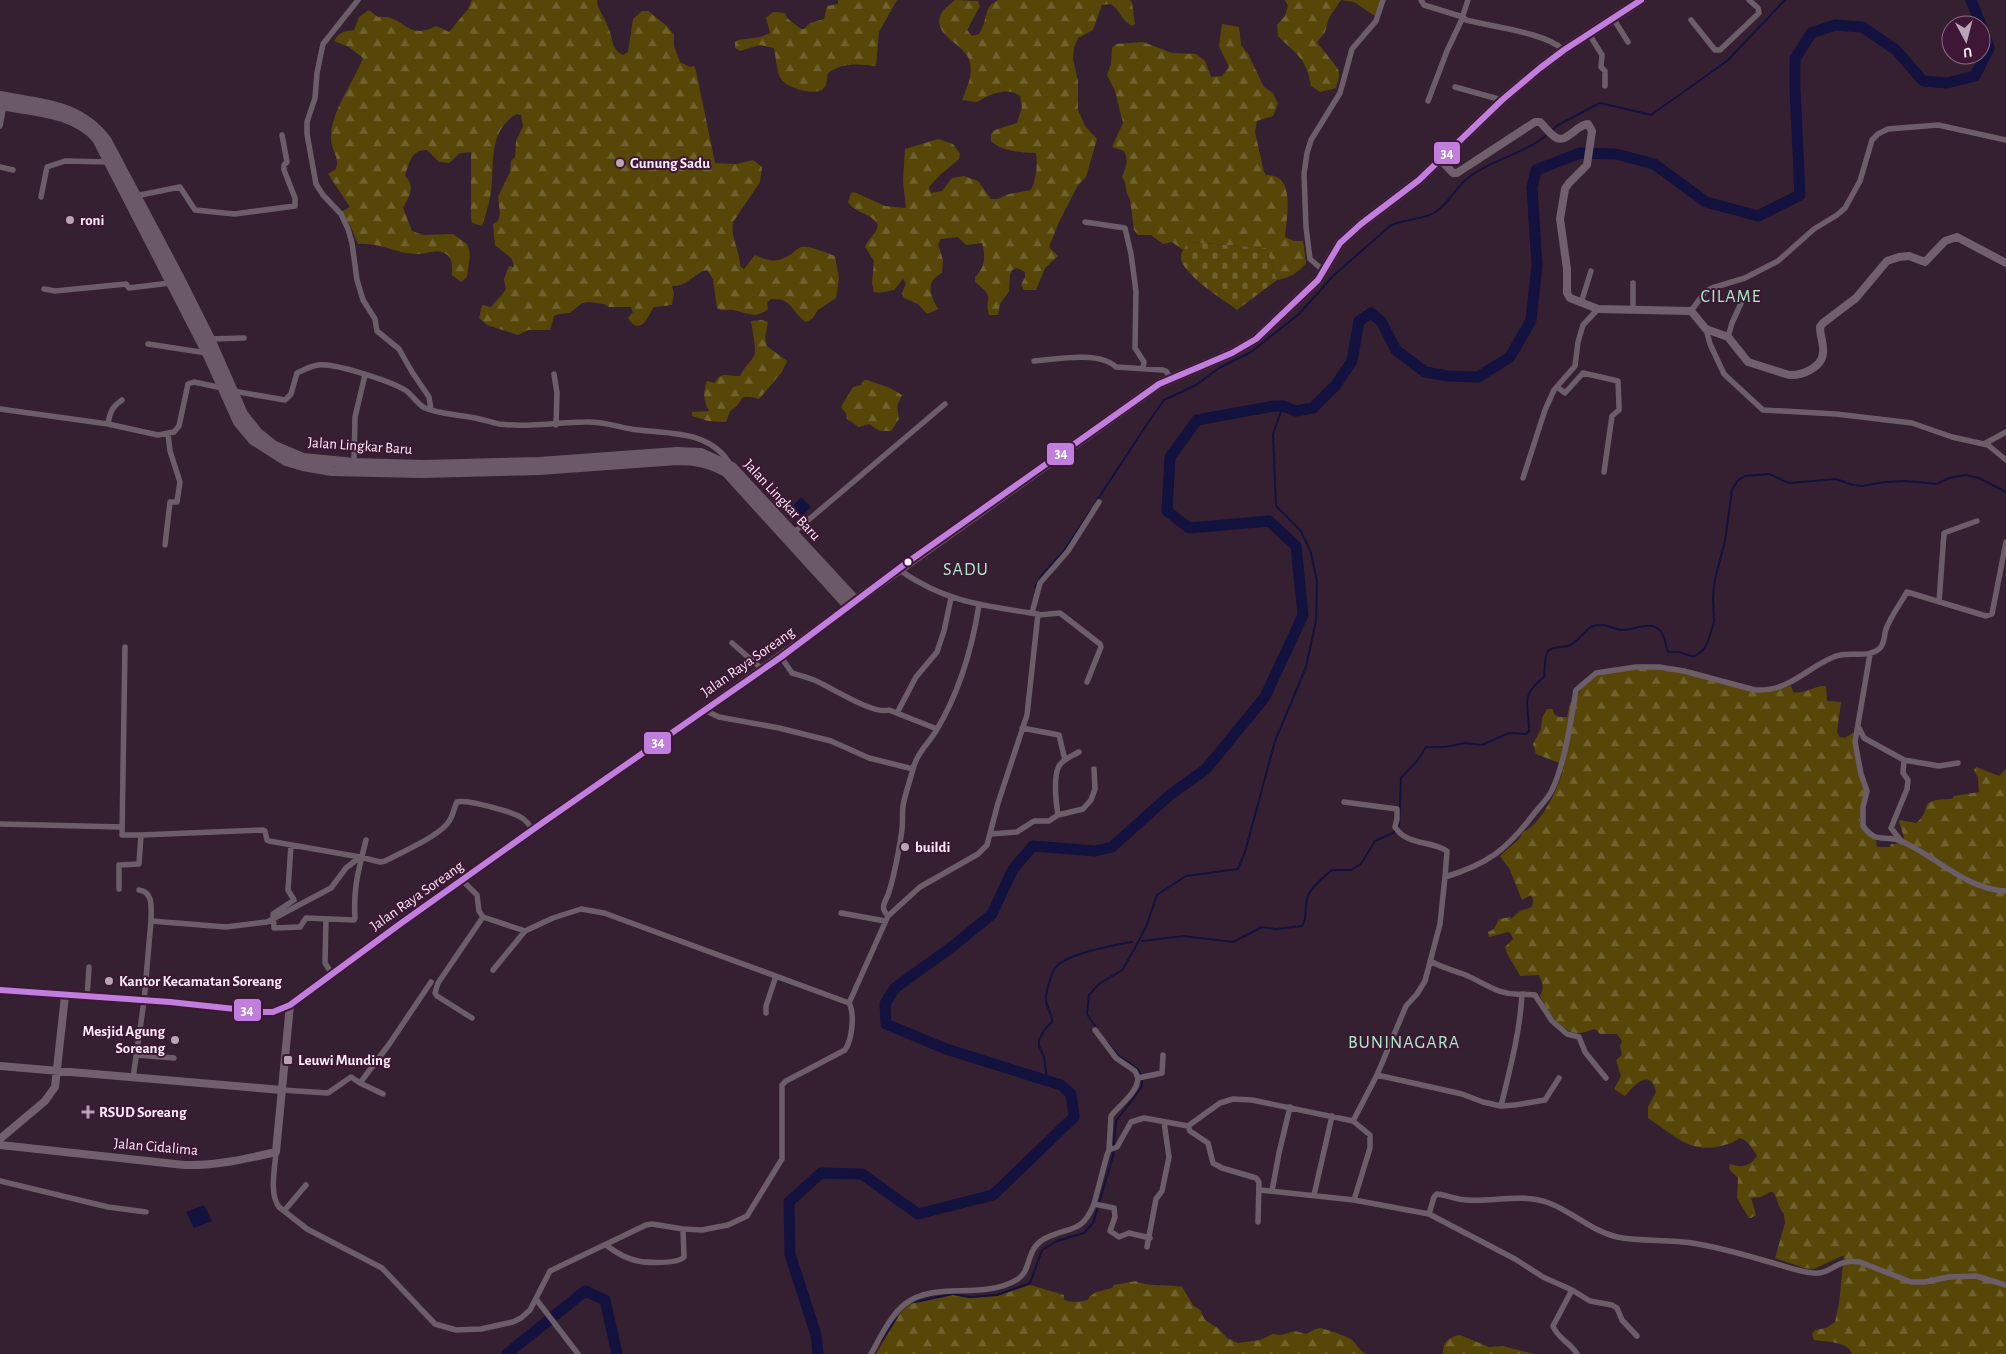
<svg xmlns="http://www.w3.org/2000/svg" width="2006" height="1354" font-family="'Alegreya Sans',sans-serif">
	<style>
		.forest { fill: url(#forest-firs) }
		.cemetery { fill: url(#cemetery-stones) }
		.water { fill: #13113d }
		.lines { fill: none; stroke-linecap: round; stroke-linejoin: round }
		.stream { stroke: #13113d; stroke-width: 2 }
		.river { stroke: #13113d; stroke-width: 11 }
		.street { stroke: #6c5e69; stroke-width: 5.5 }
		.secondary { stroke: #715f6d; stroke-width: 8 }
		.highway { stroke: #6c5968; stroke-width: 10 }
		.bus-1-casing { stroke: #3e1736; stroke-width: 10 }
		.bus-1 { stroke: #c07fdc; stroke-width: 6 }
		.poi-dot { fill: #b6a5b2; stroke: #3e1736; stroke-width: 2 }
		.bus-dot { fill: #fcecf7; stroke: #3e1736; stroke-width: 2 }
		.labels { text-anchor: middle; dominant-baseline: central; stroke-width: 4; stroke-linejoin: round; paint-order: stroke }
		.poi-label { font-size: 15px; font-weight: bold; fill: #fcecf7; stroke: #3e1736; text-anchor: start }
		.street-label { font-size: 15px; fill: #fcecf7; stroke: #3e1736 }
		.quarter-label { font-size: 18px; letter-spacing: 1px; fill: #a4f1c1; stroke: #3e1736 }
		.line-badge { stroke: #3e1736; stroke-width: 2 }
		.badge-label { font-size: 14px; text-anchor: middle; font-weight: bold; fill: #fff }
	</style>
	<defs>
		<pattern id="forest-firs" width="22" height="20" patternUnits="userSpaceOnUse" patternTransform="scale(1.25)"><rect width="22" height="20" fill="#564709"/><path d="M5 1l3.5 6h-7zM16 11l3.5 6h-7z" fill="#6f622e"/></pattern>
		<pattern id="cemetery-stones" width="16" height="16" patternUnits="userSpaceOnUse" patternTransform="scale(1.25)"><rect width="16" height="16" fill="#564709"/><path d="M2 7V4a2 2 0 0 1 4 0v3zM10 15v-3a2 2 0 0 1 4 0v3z" fill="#6f622e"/></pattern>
	</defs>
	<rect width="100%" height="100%" fill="#352031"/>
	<!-- forest -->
	<path class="forest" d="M472 0H597C597 10 605 17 608 27 613 37 611 50 623 55L628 52 633 19 642 11H648L667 26 674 35V46L680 62 690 67 694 66 696 71 715 163 736 164 753 160 762 167 760 182 733 222C730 238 740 250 740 266L744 269 755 255C767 261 776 263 788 256 793 254 796 249 801 247 807 245 828 253 835 256L839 278 836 298 818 310 812 319 806 322C791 312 793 298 771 299L767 303 768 309C755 320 746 312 733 310 726 309 722 312 717 308L713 279 707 270C694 273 687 287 672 286L674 294 672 305 654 307C647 317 641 337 628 318L633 312 631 307H609L604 304 588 302 582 303 570 313 559 314 554 316 550 330H528L518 335 487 325 479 318 482 305 491 307C496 300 502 296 506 289L504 279 509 266 514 267 512 259 495 245 493 224 498 221 500 213 498 197 510 172 511 161 515 157 516 141 523 126 521 115 516 114C487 133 495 164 491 192 489 203 486 215 482 226L472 223 471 218V152L460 153 449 163 439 162 427 150C411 149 409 164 405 176 416 186 409 197 403 208L412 231 423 235 453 234 467 244 470 254 467 277 461 282 452 275C452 268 453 258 446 254 437 248 427 254 419 254 398 255 381 242 358 244L350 225 341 212 350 207 328 174 336 169C340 157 331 150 331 139 330 112 354 82 363 58L349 47 334 41C339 32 345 31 354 30L359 17 369 10 378 17C405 14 406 42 436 26L449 32 468 9Z
		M838 0H897L879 32 876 66C860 64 842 62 828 73 827 78 827 85 824 88 817 97 786 88 781 79 776 70 776 57 774 48L760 45 740 51 735 48V42L738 40 761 37 770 33 766 18 773 12 785 13 787 18 801 29H804L810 23 824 19 827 6 838 4Z
		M955 0 978 1 980 6 967 30 972 36 979 34C989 19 982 8 998 0H1130L1132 3 1135 24 1132 26C1121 20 1121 11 1111 4L1102 5 1093 30 1078 38 1074 48 1073 59 1078 81V110L1085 126 1097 139 1086 177 1078 185 1059 222 1049 247 1058 256 1045 268 1036 290H1024L1021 285 1025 277V272L1017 268 1012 270 1010 275 1009 291 1000 304 998 315H989C983 296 998 300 975 282V277C985 267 986 257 982 243L966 245 958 237 941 239 938 244 943 260 942 273C924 282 931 296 938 309L927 314 918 304 904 298 902 293 906 283 903 279 894 290 879 293 874 292 872 283 874 261 865 247C868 238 876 235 878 225 871 212 855 214 848 202L851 193 854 192 885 206 906 208 903 181 905 149 938 139 953 144 960 154 959 159 940 175 929 187 931 193 942 191 952 178 964 176 978 181 991 199H998L1009 194 1031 190C1036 179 1038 166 1036 153 1020 152 1003 152 991 141V134L995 130 1017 123 1022 107 1020 96C1007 86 989 95 977 102L962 100C967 88 973 76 970 62 966 44 931 36 941 14 943 9 951 4 955 0Z
		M1285 0H1380L1381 3 1375 16 1354 2 1341 0 1329 18 1325 32 1317 42C1321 49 1339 68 1339 72 1340 77 1337 83 1336 88L1320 92 1311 86C1306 56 1296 55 1278 36L1277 25 1285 16 1288 6Z
		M1222 24 1239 27 1241 45 1248 54 1264 87 1273 93 1278 104 1273 116 1257 121 1255 132 1264 172 1266 175C1269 175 1274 176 1277 177 1294 186 1286 222 1285 237L1294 241H1303L1306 263C1300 271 1288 279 1277 280L1266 248 1190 242 1183 250 1172 242 1163 244 1151 235H1138L1134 230 1130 199 1127 194 1125 182 1122 177C1126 167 1129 161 1124 151L1112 147 1123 123 1115 91 1107 75 1111 64 1112 48 1116 44 1143 42 1172 53 1196 54 1205 61 1211 77 1222 76 1229 67 1219 46Z
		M762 320 768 322 765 338 767 346 787 361 782 372 759 399C735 392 746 403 730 411L726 422 708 421 692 416V412L709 411C703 400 703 392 707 381L715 383C721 370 728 377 740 376 745 366 750 363 754 356 757 350 752 329 751 321Z
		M864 380H867L890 388 902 395 897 406 899 419 891 431H880L869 424 859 427 847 419 846 413 841 407 853 387 861 385Z
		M1659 668 1772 691 1791 686 1793 692C1804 695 1815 685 1826 686L1827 701 1841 702 1837 732 1840 737 1845 738 1853 733 1856 734 1865 787 1860 821 1876 839 1877 847H1890L1891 844H1896L1904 837 1899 822 1900 820 1916 823C1934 810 1914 799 1952 799L1954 796 1979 792 1978 778 1974 770 1976 767 1999 776 2006 769V1354H1852C1848 1341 1826 1342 1814 1340L1812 1334 1815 1330 1826 1328 1835 1322 1839 1304 1844 1255 1814 1269 1804 1268 1775 1258 1785 1223 1784 1214C1778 1208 1778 1199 1773 1192H1770L1761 1197 1751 1198 1756 1215 1751 1218H1749L1737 1198 1738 1178 1729 1169 1730 1164C1742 1168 1749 1167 1757 1156 1752 1148 1748 1140 1739 1138 1734 1143 1728 1144 1721 1146 1689 1154 1673 1134 1648 1118V1107L1656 1092C1650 1067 1634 1085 1625 1096L1614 1089 1621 1076 1616 1060 1622 1055 1620 1046 1622 1041 1617 1034H1600L1595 1029C1590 1030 1584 1033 1579 1033 1562 1034 1546 1010 1540 995 1545 988 1542 982 1539 975L1520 976C1515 965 1508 958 1505 947L1513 939 1511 934 1508 932 1489 937 1488 932 1494 929 1499 919 1511 917V919L1520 911 1532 907 1533 900 1531 895 1522 900 1510 870 1500 856 1519 839 1523 832C1542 825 1561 783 1564 765L1536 754 1533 744 1541 729 1542 718 1547 709H1553L1554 714 1559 717H1567L1570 703 1576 701C1578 691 1587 679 1597 675 1609 669 1645 669 1659 668Z
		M1136 1281C1145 1287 1169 1284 1182 1287L1193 1305 1200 1310 1205 1320 1219 1329 1227 1338 1238 1343 1260 1340 1273 1334 1281 1335 1295 1331 1306 1334C1310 1332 1316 1328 1321 1328 1325 1329 1349 1337 1352 1340 1357 1345 1359 1350 1366 1354H876L901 1312 910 1304 953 1295 970 1298 997 1296 1030 1285 1064 1295V1300C1072 1303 1080 1302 1088 1300L1089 1297 1096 1292 1112 1288 1114 1285Z
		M1460 1335 1489 1347 1503 1346 1534 1354H1443C1442 1342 1449 1337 1460 1335Z"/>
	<!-- cemetery -->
	<path class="cemetery" d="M1190 242 1266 248 1277 280 1237 310C1224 300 1179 273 1181 256 1182 250 1186 246 1190 242Z"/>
	<!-- water -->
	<path class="water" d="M801 497 811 507 801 517 792 507Z
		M204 1205 212 1221 194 1228 186 1212Z"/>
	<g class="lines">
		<!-- stream -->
		<path class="stream" d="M1550 132 1558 125 1600 103 1651 115 1727 61 1785 0
			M1096 502 1147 424 1164 400 1196 385 1219 368 1251 352 1299 314 1334 275 1390 226C1403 219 1422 220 1434 213 1448 205 1456 187 1469 177 1493 159 1524 154 1547 135
			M1035 587 1042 575 1064 551 1091 510
			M1142 941 1183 936 1233 942 1262 927 1276 929 1302 926C1308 917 1304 910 1307 899 1309 888 1324 877 1332 870H1351L1361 864 1375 841 1393 833 1399 826 1401 778 1417 761 1426 747H1445L1465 743 1482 745 1509 733 1526 734 1529 731C1529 704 1519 697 1544 677 1545 671 1544 656 1548 651 1553 646 1564 648 1570 645 1580 641 1584 630 1593 626 1605 622 1613 630 1623 630 1633 630 1648 622 1657 628 1665 633 1665 644 1668 652H1679L1691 656H1695L1703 650 1707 644 1714 622 1713 596 1715 579 1725 541 1732 490 1738 480 1745 476 1769 474 1789 483 1836 479 1853 485 1862 486 1885 482 1905 481 1937 484 1949 478 1966 475 1979 478 2006 492
			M1097 1029 1087 1014 1089 995 1099 984 1122 970 1134 950 1146 927 1157 895 1186 876 1238 869 1245 852 1275 741 1306 667 1316 621 1317 581 1311 553 1301 531 1276 506 1273 434 1283 406
			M1047 1080 1044 1057 1039 1046V1040L1044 1030 1052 1022C1053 1013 1044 1005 1046 996 1047 988 1051 974 1056 967 1068 953 1114 945 1132 942
			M914 1302 953 1294 970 1297 997 1295 1030 1283 1042 1250 1057 1241 1084 1233 1093 1223 1113 1156 1116 1121 1141 1088C1146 1067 1131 1067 1118 1055 1114 1052 1111 1047 1108 1043
			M881 1341 896 1318"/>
		<!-- river -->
		<path class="river" d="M1971 0 1981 25
			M507 1354 585 1291 605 1300 617 1354
			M818 1354 816 1335 790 1254 789 1202 821 1173 862 1174 918 1214 993 1195 1074 1117 1071 1094 1061 1085 946 1049 886 1024 885 1004 895 988 953 946 992 914 1013 869 1033 846 1095 851 1112 847 1171 794 1206 769 1265 697 1303 615 1296 546 1269 521 1189 528 1167 511 1170 457 1197 420 1274 406H1283L1296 411 1313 408 1335 386 1352 361 1359 321 1371 313 1381 321 1396 350 1425 372 1448 376 1478 377 1510 357 1531 320 1537 265 1532 188 1536 170 1580 153 1616 154 1654 164 1706 202 1758 216 1800 195 1795 89V59L1811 33 1835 25 1862 27 1896 50 1923 81 1947 83 1975 76 1989 48 1981 26"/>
		<!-- street -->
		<path class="street" d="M358 0 323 44 317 73 315 98 307 122V134L316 184 323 195 341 214 348 229 352 243 357 280 363 300 375 319 377 331 399 349 412 372 429 397 431 410
			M1421 0 1424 5 1463 17 1447 51 1428 101
			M1468 0 1463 15V17L1466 20C1492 27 1544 32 1564 50
			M1613 18 1628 42
			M1691 20 1715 50H1720L1759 13 1758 8 1749 0
			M1589 34 1602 55 1601 67 1605 71V86
			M1455 87 1502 100
			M0 126 4 105
			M0 167 13 170
			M135 196 180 187 195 210 234 214 295 206V198L284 170V165L287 162 282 135
			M41 197 47 167 65 161 108 162
			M1085 222 1125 228 1131 254 1136 291 1135 348 1144 362 1143 369
			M1324 271 1310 259 1306 227 1304 174 1307 153 1311 140 1340 93 1352 49 1376 21 1383 0
			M44 289 55 291 126 284 129 288 170 283
			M1581 303 1591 271
			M1633 310V283
			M1691 311 1705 292 1712 288 1745 278 1778 261 1814 229 1837 215 1845 208 1860 181 1872 140 1878 134 1888 129 1938 125 2006 140
			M1706 329 1710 344 1724 374 1763 410 1836 414 1912 423 1952 437 1988 445 2006 460
			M1728 337 1732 323 1742 301
			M210 339 244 338
			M148 344 207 353
			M1034 361C1057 359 1099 351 1116 367L1163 370 1166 371 1171 379
			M554 374 557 393 556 425
			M1557 387 1565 393 1583 373 1618 381 1619 407V410L1612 416 1604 472
			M233 391 285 400 291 394 297 373C303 370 311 366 318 365 335 363 390 381 405 390 413 395 417 404 425 408 439 414 454 414 469 417 479 418 489 422 499 424 528 428 556 422 585 422 606 421 619 428 638 430 672 434 712 431 731 466
			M0 409 108 424 158 435 174 432 179 426 188 384 194 382 222 388
			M108 424C110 412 112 407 122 400
			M1984 444 2006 432
			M354 463 355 417 365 375
			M1523 478 1545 410 1554 390 1575 366 1578 342 1583 325 1598 309
			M793 533 945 404
			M165 545 170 502H177L180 482 170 451 168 434
			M1939 602 1944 533 1977 521
			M1032 613 1040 583 1068 551 1099 502
			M1039 615 1060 613 1100 644 1101 647 1087 682
			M732 643 762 669
			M1870 654 1855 742 1861 774 1867 791 1863 807V826C1877 845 1883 834 1901 841 1936 856 1965 889 2006 891
			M781 657 792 673C799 675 807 677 814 680 831 687 873 715 889 710L937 729
			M704 710 719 717 779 728 831 741 869 758 913 769
			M897 713 916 677 937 652 944 631 951 598
			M1022 728 1059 735 1065 760
			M1859 728 1864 738 1904 760 1939 766 1958 763
			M1344 802 1397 809V819L1395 827C1407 846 1431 840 1447 851L1445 877
			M1058 815C1056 803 1053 777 1059 766 1063 759 1072 756 1079 752
			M0 824 122 827
			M990 834 1017 832 1034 821H1049L1058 815 1083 809 1091 800 1095 789 1094 769
			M141 835 263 830 265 831 267 840 269 841 360 857
			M1902 842 1891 828 1907 789 1908 780 1903 773 1904 760
			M291 845 288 890 294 900 273 914 274 928 300 927 306 918 354 920 355 918C353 887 359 869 366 840
			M119 889V865L139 864 141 835H122L125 647
			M139 890C154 892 151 909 151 921L226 927 267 922 331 888 346 868 360 857 380 862 385 861C402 852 435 838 447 824 453 818 453 810 457 802 467 799 513 812 522 818 527 821 530 826 533 830
			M841 913 885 921
			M888 916C879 906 886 902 889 892 894 876 900 846 902 829 903 821 902 813 903 806 905 794 910 781 913 769 917 753 928 744 936 731 959 693 972 649 979 605
			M326 919 325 963 332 974
			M493 970 525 931
			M1522 994 1535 995 1552 1021 1567 1034 1579 1037 1585 1052 1606 1078
			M87 998 89 967
			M849 1003 888 916 920 887 978 854 987 845 998 803 1027 715 1038 614C984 606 944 602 898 569
			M766 1013V1006L776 976
			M472 1018 437 996 435 993 438 983 483 917
			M1095 1030 1116 1058 1135 1071 1138 1078
			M137 1055 174 1058
			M1377 1075 1462 1094 1483 1102 1501 1106C1510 1069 1520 1032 1522 994 1498 996 1484 982 1463 974 1452 970 1441 967 1430 961
			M133 1078 144 1001 151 921
			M360 1083 390 1043 431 982
			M282 1090 328 1093 351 1077 360 1083 383 1094
			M1501 1106 1515 1105 1545 1100 1559 1078
			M1353 1121 1377 1075 1406 1006 1417 994 1425 981 1440 924 1445 877C1488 864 1506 850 1533 815 1539 807 1548 799 1552 790 1565 763 1571 720 1576 690L1596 673 1636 667H1659L1684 671 1755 690C1790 692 1805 668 1836 656 1849 651 1869 659 1880 648 1885 643 1884 635 1886 629 1891 616 1900 604 1907 592L1986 616 1992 614 2006 542
			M1188 1126 1190 1131 1208 1143 1213 1163 1222 1168 1256 1178 1259 1182 1258 1222
			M1109 1150 1111 1116C1120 1104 1137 1094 1138 1078L1162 1073 1163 1055
			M276 1152C275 1168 269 1194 279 1207L307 1229 382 1268 435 1324 456 1330 481 1329 513 1322 521 1318 530 1310 550 1271 646 1225 652 1224 683 1229 702 1230 728 1225 747 1216 782 1159V1085L786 1081 845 1050C852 1040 855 1014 849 1003L604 913 581 909 553 918 525 931 483 917 479 911 477 895 462 880
			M0 1181 108 1207 146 1212
			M1260 1190 1354 1200
			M1272 1191 1279 1153 1290 1107
			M1314 1195 1332 1116
			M284 1211 306 1185
			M1429 1214 1434 1197 1437 1194C1447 1195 1457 1200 1467 1200 1494 1202 1523 1193 1549 1203 1573 1212 1591 1231 1617 1237 1641 1242 1668 1239 1692 1243 1717 1247 1742 1254 1766 1261 1782 1265 1797 1272 1814 1273 1831 1275 1836 1258 1860 1262L1911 1282H1925L1948 1277 1976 1276 2006 1285
			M1150 1238 1129 1233 1119 1237 1110 1231 1115 1217 1114 1208 1094 1204 1107 1155 1109 1150 1117 1147 1131 1122 1144 1118 1188 1126 1220 1103 1233 1099 1252 1100 1353 1121 1370 1135V1148L1354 1200 1429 1214 1515 1259 1543 1277 1572 1290 1553 1326C1557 1338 1571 1343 1577 1354
			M606 1245C615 1252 627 1259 638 1261 647 1263 679 1264 684 1257L683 1229
			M1147 1247 1156 1199 1162 1191 1169 1157 1164 1122
			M1572 1290 1590 1301 1612 1305 1617 1308 1622 1320 1637 1336
			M536 1299 578 1354
			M871 1354C880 1338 890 1316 905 1304 936 1280 982 1301 1018 1279 1032 1270 1025 1250 1044 1239 1069 1225 1081 1236 1094 1204"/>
		<!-- secondary -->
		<path class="secondary" d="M1440 159 1453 173H1457L1535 122H1540C1545 127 1550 134 1555 137 1566 145 1577 124 1588 124L1592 131 1587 165 1569 183 1565 189 1560 219 1567 269V293L1570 298 1598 309 1691 311 1706 329 1728 337 1748 362 1789 375C1802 376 1823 367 1823 352 1824 344 1820 336 1820 327L1823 323 1856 298 1887 261 1899 257 1909 256 1925 262 1945 241 1957 237 2006 263
			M0 990 170 1002 264 1012H273L290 1005C374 942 461 881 547 820 647 748 750 680 848 606
			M0 1066 282 1090
			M0 1139 45 1101 55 1087 65 996
			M0 1145 184 1165C215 1166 246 1159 276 1152L290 1005"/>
		<!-- highway -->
		<path class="highway" d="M0 96C41 104 80 104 107 141L178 275 210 339 243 414 258 433 273 445 303 458 354 463 423 465 539 462 677 452 701 453 732 467 855 600
			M0 105C32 111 75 112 97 139L207 353 238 422 253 440 286 461 303 466 332 471 422 473 539 470 677 460C696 460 710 463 726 472L848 606 1159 384 1232 353 1256 339 1318 280 1340 243 1361 224 1419 180 1502 100 1540 68 1564 50 1641 0"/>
		<defs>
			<path id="bus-1" d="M0 990 170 1002 264 1012H273L290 1005 400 924 545 821 781 657 905 564 1145 394 1159 384 1232 353 1256 339 1318 280 1340 243 1361 224 1419 180 1502 100 1540 68 1564 50 1641 0"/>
		</defs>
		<!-- bus-1 casing -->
		<use href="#bus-1" class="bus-1-casing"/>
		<!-- bus-1 -->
		<use href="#bus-1" class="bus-1"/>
	</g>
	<!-- markers -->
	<g class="poi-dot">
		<circle cx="620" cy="163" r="5"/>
		<circle cx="70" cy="220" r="5"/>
		<circle cx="905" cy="847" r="5"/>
		<circle cx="109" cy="981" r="5"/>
		<circle cx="175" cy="1040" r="5"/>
		<rect x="283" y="1055" width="10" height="10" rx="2.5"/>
		<path d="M85.5 1104.5h5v5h5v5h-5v5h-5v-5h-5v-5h5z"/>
	</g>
	<circle class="bus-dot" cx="908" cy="562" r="4.5"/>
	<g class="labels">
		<!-- poi labels -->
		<g class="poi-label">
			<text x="630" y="163">Gunung Sadu</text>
			<text x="80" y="220">roni</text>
			<text x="915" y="847">buildi</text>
			<text x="119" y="981">Kantor Kecamatan Soreang</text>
			<text x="165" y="1031" text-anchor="end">Mesjid Agung<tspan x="165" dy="17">Soreang</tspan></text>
			<text x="298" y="1060">Leuwi Munding</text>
			<text x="99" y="1112">RSUD Soreang</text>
		</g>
		<!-- street labels -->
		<g class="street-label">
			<text transform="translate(360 446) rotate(4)">Jalan Lingkar Baru</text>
			<text transform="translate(782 500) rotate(47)">Jalan Lingkar Baru</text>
			<text transform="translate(748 662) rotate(-35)">Jalan Raya Soreang</text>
			<text transform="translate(417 896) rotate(-35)">Jalan Raya Soreang</text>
			<text transform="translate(156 1147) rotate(5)">Jalan Cidalima</text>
		</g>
		<!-- quarter labels -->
		<g class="quarter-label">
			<text x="1731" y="297">CILAME</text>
			<text x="966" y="570">SADU</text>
			<text x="1404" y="1043">BUNINAGARA</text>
		</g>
	</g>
	<g class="line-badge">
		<rect x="1433" y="141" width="28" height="24" rx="5" fill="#c07fdc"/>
		<rect x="1046" y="442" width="29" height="24" rx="5" fill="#c07fdc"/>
		<rect x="643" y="731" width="29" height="24" rx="5" fill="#c07fdc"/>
		<rect x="233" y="998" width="29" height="24" rx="5" fill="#c07fdc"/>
	</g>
	<g class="badge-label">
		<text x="1447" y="158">34</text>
		<text x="1061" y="458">34</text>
		<text x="658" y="747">34</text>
		<text x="247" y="1015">34</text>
	</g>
	<!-- north arrow -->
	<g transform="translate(1966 40) rotate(173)"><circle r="24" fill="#3e1736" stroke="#8a6c83"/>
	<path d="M0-4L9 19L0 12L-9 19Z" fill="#b6a5b2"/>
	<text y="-8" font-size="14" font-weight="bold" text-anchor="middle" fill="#fcecf7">U</text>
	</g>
</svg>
